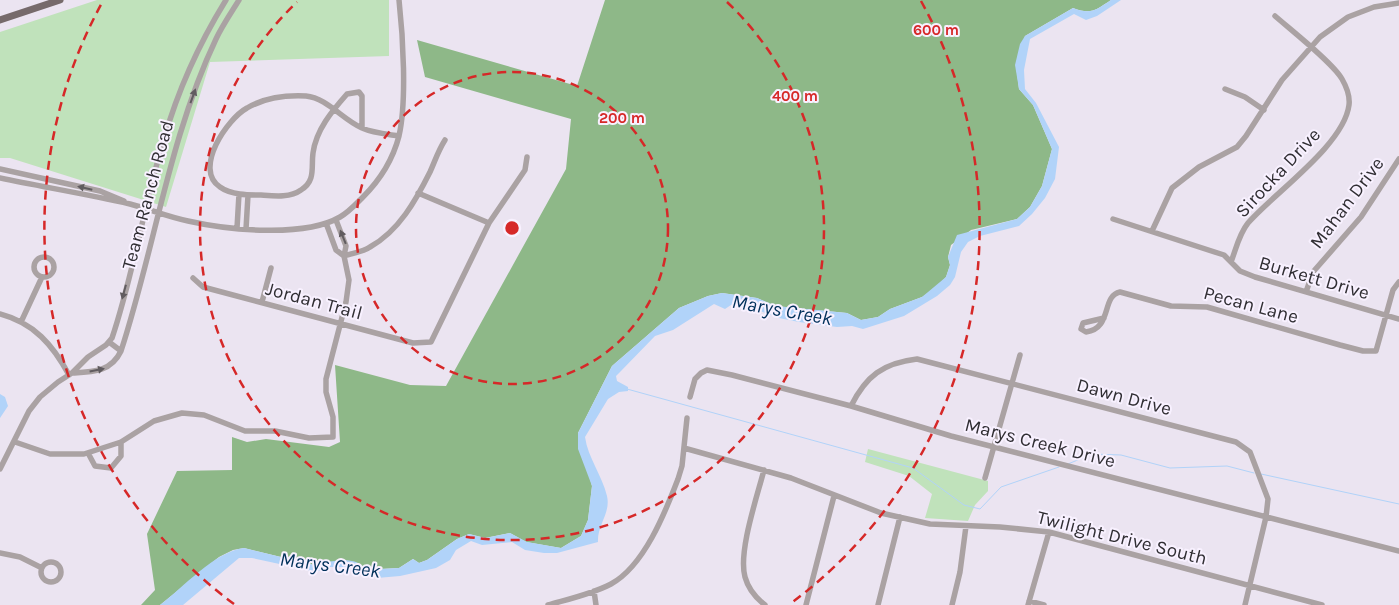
<svg xmlns="http://www.w3.org/2000/svg" width="1399" height="605" font-family="Karla,sans-serif">
	<style>
		.green { fill: #c0e2bb }
		.forest { fill: #8eb888 }
		.water { fill: #b1d3f9 }
		.lines { fill: none; stroke-linecap: round; stroke-linejoin: round }
		.stream { stroke: #b1d3f9; stroke-width: 1 }
		.minor { stroke: #aaa2a3; stroke-width: 5.5 }
		.major { stroke: #766a6b; stroke-width: 7 }
		.oneway { fill: #615c60 }
		.ring { fill: none; stroke: #d62828; stroke-width: 2.5; stroke-dasharray: 9 6 }
		.labels { text-anchor: middle; dominant-baseline: central; stroke-width: 4; stroke-linejoin: round; paint-order: stroke }
		.street-label { font-size: 19px; fill: #302e33; stroke: #f8f1ff }
		.water-label { font-size: 20px; font-style: italic; fill: #01305a; stroke: #f8f1ff }
		.centre { fill: #d62828; stroke: #f8f1ff; stroke-width: 2.5 }
		.ring-label { font-size: 15px; text-anchor: middle; font-weight: bold; fill: #d62828; stroke: #f8f1ff; stroke-width: 4; stroke-linejoin: round; paint-order: stroke }
	</style>
	<rect width="100%" height="100%" fill="#ebe4f1"/>
	<!-- green -->
	<path class="green" d="M97 0H389V56L210 62 166 207 10 158H0V32Z
		M868 449 988 481V491L975 505 968 521 925 518 932 494 909 476 865 462Z"/>
	<!-- forest -->
	<path class="forest" d="M605 0H1111C1096 10 1091 15 1073 8L1025 36 1016 65 1019 89 1033 105 1052 149 1042 186 1030 207 1017 219 971 230 951 245 948 257 950 265 946 277 936 288 922 297 890 309 878 317 861 320 847 313 775 306 757 298 722 293 708 296 679 308 612 366 578 433 592 486 588 520 581 536 561 548 526 542 510 533 485 538 469 534 457 539 427 560 419 563 413 559 399 568 380 569 374 572 363 569 359 564 325 562 314 565 244 548 233 550 219 557 160 605H141L155 590 147 534 177 471 232 470V437L247 442 266 439 329 447 340 442 335 365 410 385 446 386 566 169 571 119 425 77 417 40 577 86Z"/>
	<!-- water -->
	<path class="water" d="M1111 0H1121L1097 16 1086 20 1074 14 1030 39 1024 70 1025 89 1036 103 1059 147 1055 179 1045 198 1032 214 1019 226 980 236 968 242 961 252 955 277 950 285 937 296 904 316 863 329 852 326 837 327 799 322 779 318 755 309 731 305 725 309 714 304 673 330 655 336 621 371 616 376 617 381 628 387V391L619 392 608 399 585 437C588 458 602 475 607 496 611 513 597 525 598 542L557 553H544L525 550 512 542 482 545 471 541 456 550 450 560 436 568 400 576 377 578 353 567H325L319 571H312L252 558H239L183 605H160C184 587 214 552 244 548L314 565C325 562 345 558 356 562 363 565 366 570 374 572L380 569 399 568 413 559 419 563 427 560 457 539 469 534 485 538 510 533 527 542 561 548 581 536 588 520 592 486 578 449V433L612 366 679 308 708 296 722 293 757 298 776 306 847 313 861 320 878 317 890 309 922 297 946 277 950 265 948 257 957 235 1017 219 1030 207 1042 186 1052 149 1033 105 1019 89 1015 65 1020 44 1025 36 1073 8C1091 15 1096 10 1111 0Z
		M0 394 5 397 8 406 0 418Z"/>
	<g class="lines">
		<!-- stream -->
		<path class="stream" d="M627 389 913 468 964 505 980 509 1001 487 1059 467
			M1068 464 1092 454 1121 455 1170 468 1227 466 1254 473
			M1261 474 1399 504"/>
		<!-- minor -->
		<path class="minor" d="M1225 89 1245 97 1264 110
			M362 128V96L359 92 347 94C332 111 316 130 313 153 311 167 316 181 301 190 290 198 274 196 261 195 248 195 231 195 220 187 193 169 227 119 247 108 264 98 286 95 306 96 327 98 343 120 362 128 373 133 386 134 399 136
			M0 169 100 191 124 201
			M0 178C43 187 87 194 130 204 149 209 168 217 188 221 228 230 304 238 340 217 349 212 356 204 363 197 380 180 393 159 399 136 407 101 403 36 399 0
			M418 193 489 223
			M1113 219 1224 255 1240 271 1255 277 1399 319
			M326 223 336 250 344 256
			M237 228 239 194
			M246 229 248 195
			M1152 231 1172 188 1199 167 1237 147 1246 136 1282 80 1320 37 1348 17 1374 7 1399 3
			M344 256C352 253 363 252 370 247 399 231 416 200 430 172 435 161 438 151 445 140
			M34 267a10 10 0 1 1 20 0a10 10 0 1 1-20 0Z
			M1231 262C1236 249 1239 234 1248 223 1274 193 1344 145 1349 105 1350 97 1346 86 1342 79 1333 63 1291 30 1275 16
			M193 278 203 287 413 343 431 342 489 223 525 170 527 157
			M1306 292 1313 272 1361 217 1399 159
			M262 302 271 268
			M0 314C34 323 53 345 69 375
			M1104 318 1083 323 1081 329 1086 332C1113 328 1101 296 1120 292L1171 306 1207 307 1340 345 1363 351H1376L1393 290 1399 282
			M21 322 42 277
			M109 342 121 351
			M72 373C93 372 111 372 121 351 155 247 169 138 216 39 222 26 231 13 239 0
			M690 397 695 379 701 373 707 370 732 375 851 406 951 436 1399 551
			M851 406C866 376 883 363 917 359L1236 442 1250 452 1268 499 1266 517 1245 605
			M15 442 50 454H84L121 442 154 421 182 413 204 415 245 431H275L309 438 333 437V417L326 392V379L346 302 349 280 344 256 346 246 336 220
			M684 448 791 478 881 513 930 524 1000 527 1049 532 1322 605
			M88 453 95 466 111 468 121 456V442
			M0 469 29 411 40 397 58 382 72 373 88 357 106 345 112 338C134 273 144 204 164 139 178 90 200 42 226 0
			M764 470C757 497 738 552 745 577 748 588 756 598 765 605
			M985 478 1020 355
			M0 553 20 557 42 568
			M41 572a10 10 0 1 1 20 0a10 10 0 1 1-20 0Z
			M594 591 596 605
			M1029 601 1044 605
			M548 605C569 599 592 594 611 584 644 566 665 513 678 479L682 466 687 418
			M806 605 834 496
			M878 605 900 517
			M952 605 960 572 966 526
			M1028 605 1049 532"/>
		<!-- major -->
		<path class="major" d="M0 20 60 0"/>
	</g>
	<!-- one-way arrows -->
	<defs><path id="oneway-solid" d="M-6-.8H1V-3.2L6.5 0L1 3.2V.8H-6Z" transform="scale(1.25)"/></defs>
	<g class="oneway">
		<use href="#oneway-solid" transform="translate(193 96) rotate(-70)"/>
		<use href="#oneway-solid" transform="translate(85 188) rotate(-167)"/>
		<use href="#oneway-solid" transform="translate(343 237) rotate(-112)"/>
		<use href="#oneway-solid" transform="translate(124 292) rotate(105)"/>
		<use href="#oneway-solid" transform="translate(97 370) rotate(-11)"/>
	</g>
	<!-- distance rings -->
	<g class="ring">
		<circle cx="512" cy="228" r="156"/>
		<path d="M727 2A312 312 0 1 1 297 2"/>
		<path d="M234 604A468 468 0 0 1 103 1M921 1A468 468 0 0 1 790 604"/>
	</g>
	<g class="labels">
		<!-- street labels -->
		<g class="street-label">
			<text transform="translate(1278 173) rotate(-47)">Sirocka Drive</text>
			<text transform="translate(148 195) rotate(-75)">Team Ranch Road</text>
			<text transform="translate(1347 203) rotate(-53)">Mahan Drive</text>
			<text transform="translate(1314 278) rotate(16)">Burkett Drive</text>
			<text transform="translate(314 301) rotate(15)">Jordan Trail</text>
			<text transform="translate(1251 305) rotate(15)">Pecan Lane</text>
			<text transform="translate(1124 397) rotate(15)">Dawn Drive</text>
			<text transform="translate(1040 443) rotate(14)">Marys Creek Drive</text>
			<text transform="translate(1122 538) rotate(14)">Twilight Drive South</text>
		</g>
		<!-- water labels -->
		<g class="water-label">
			<text transform="translate(782 310) rotate(10)">Marys Creek</text>
			<text transform="translate(330 565) rotate(7)">Marys Creek</text>
		</g>
	</g>
	<circle cx="512" cy="228" r="8" class="centre"/>
	<g class="ring-label">
		<text x="936" y="35">600 m</text>
		<text x="795" y="101">400 m</text>
		<text x="622" y="123">200 m</text>
	</g>
</svg>
